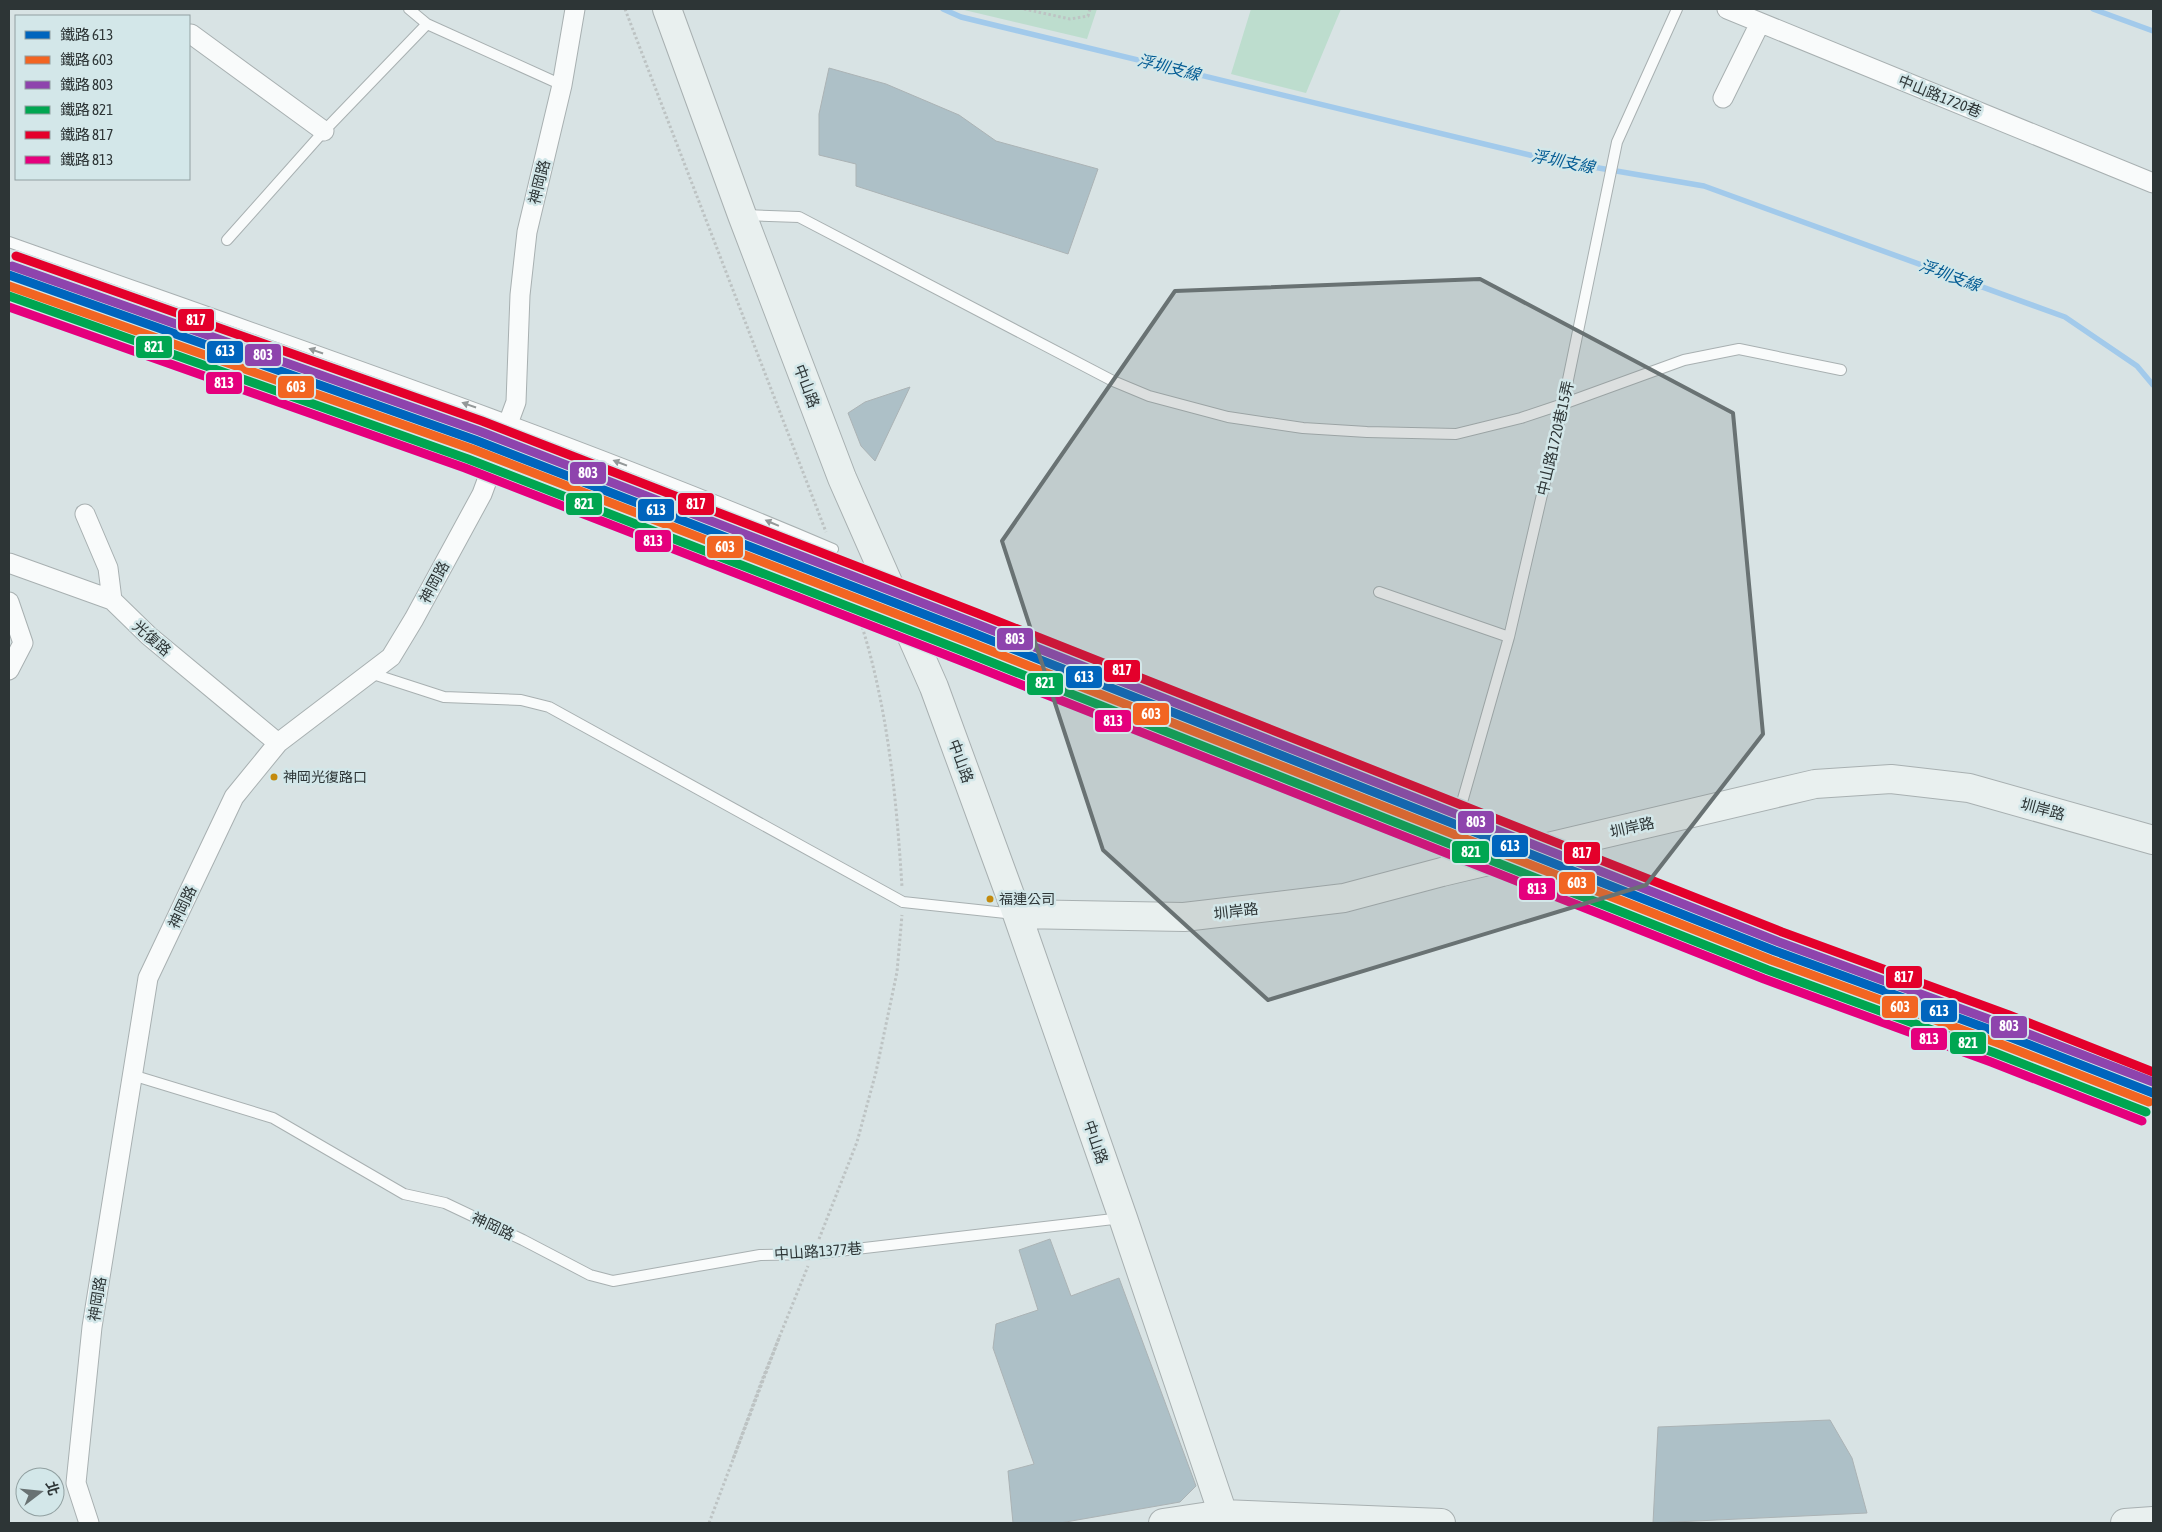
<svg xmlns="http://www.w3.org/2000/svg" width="2162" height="1532" font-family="'Asap Condensed','Noto Sans TC',sans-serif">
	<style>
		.green { fill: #bdddce }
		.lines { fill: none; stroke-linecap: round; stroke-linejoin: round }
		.stream { stroke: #a2caeb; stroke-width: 5.5 }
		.building { fill: #adc0c7; stroke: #abb3b5 }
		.lane-casing { stroke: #a8b0b1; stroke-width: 12 }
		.street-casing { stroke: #a8b0b1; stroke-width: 21 }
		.secondary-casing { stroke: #a8b0b1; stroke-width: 30 }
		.path { stroke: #bdc3c3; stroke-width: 3; stroke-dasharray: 2.5 2.5; stroke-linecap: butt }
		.lane { stroke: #f9fbfb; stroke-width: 10 }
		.street { stroke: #f9fbfb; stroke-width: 19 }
		.secondary { stroke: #e9f0ef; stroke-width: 28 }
		.path-bridge { stroke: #bdc3c3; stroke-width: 3; stroke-dasharray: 2.5 2.5; stroke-linecap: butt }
		.rail-1-casing { stroke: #d3e7e9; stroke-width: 12 }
		.rail-2-casing { stroke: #d3e7e9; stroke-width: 12 }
		.rail-3-casing { stroke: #d3e7e9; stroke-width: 12 }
		.rail-4-casing { stroke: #d3e7e9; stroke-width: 12 }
		.rail-5-casing { stroke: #d3e7e9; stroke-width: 12 }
		.rail-6-casing { stroke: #d3e7e9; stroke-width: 12 }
		.rail-1 { stroke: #0065bd; stroke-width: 9 }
		.rail-2 { stroke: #f26522; stroke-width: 9 }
		.rail-3 { stroke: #8e44ad; stroke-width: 9 }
		.rail-4 { stroke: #00a651; stroke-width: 9 }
		.rail-5 { stroke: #e4002b; stroke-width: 9 }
		.rail-6 { stroke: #e5007d; stroke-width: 9 }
		.oneway { fill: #939898 }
		.marked { fill: #697273; fill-opacity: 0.2; stroke: #697273; stroke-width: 4; stroke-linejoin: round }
		.bus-dot { fill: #c48a0e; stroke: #d3e7e9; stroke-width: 2 }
		.labels { text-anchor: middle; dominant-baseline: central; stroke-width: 5; stroke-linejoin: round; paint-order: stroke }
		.bus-label { font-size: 14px; fill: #2d3536; stroke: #d3e7e9; text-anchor: start }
		.street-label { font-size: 15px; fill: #2d3536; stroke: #d3e7e9 }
		.water-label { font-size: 16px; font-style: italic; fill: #045c94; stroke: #d3e7e9 }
		.line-badge { stroke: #d3e7e9; stroke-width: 2 }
		.badge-label { font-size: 14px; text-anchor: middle; font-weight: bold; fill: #fff }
	</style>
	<rect width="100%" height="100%" fill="#d8e3e4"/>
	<!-- green -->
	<path class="green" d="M960 9H1097L1087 39Z
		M1251 9H1341L1306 93 1231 74Z"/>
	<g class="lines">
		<!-- stream -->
		<path class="stream" d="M943 9 961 17 1546 159 1704 186 2065 317 2137 366 2153 385
			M2093 9 2153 31"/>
	</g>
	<!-- building -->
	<path class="building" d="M829 68 886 84 959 115 996 141 1098 169 1068 254 856 186V164L819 155V114Z
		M910 387 875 461 861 446 848 413 865 402Z
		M1050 1239 1071 1296 1119 1278 1196 1486 1180 1502 1060 1523H1013L1008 1471 1034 1464 993 1348 996 1324 1038 1310 1019 1250Z
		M1830 1420 1852 1458 1867 1513 1653 1523 1658 1427Z"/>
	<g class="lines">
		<defs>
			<path id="lane" d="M409 9 427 24 562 85
				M745 215 799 217 1113 381 1149 396 1228 417 1303 428 1367 432 1456 434 1521 418 1563 404 1684 360 1739 349 1841 370
				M227 240 324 131 427 24
				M9 242C285 340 563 434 833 549
				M9 287 466 449 852 596
				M1379 592 1509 637
				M370 673 444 697 521 700 549 707 903 902 1015 914
				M1443 869 1509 637 1563 404 1617 142 1677 9
				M132 1075 273 1118 404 1194 445 1203 523 1240 590 1275 613 1281 760 1255 813 1254 1122 1218"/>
			<path id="street" d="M1727 9 2153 183
				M191 34 324 131
				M1723 98 1760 23
				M85 514 108 568 112 600
				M9 563 112 600 149 636 278 743
				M9 602 23 643 9 670
				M89 1523 76 1483 92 1327 148 978 234 797 278 743 391 657 414 619 482 494 516 402 520 295 527 232 562 85 575 9"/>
			<path id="secondary" d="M667 9 742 215 842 478 934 687 1017 914 1123 1218 1226 1523
				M1017 914 1184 917 1344 898 1442 872 1815 784 1891 779 1969 788 2153 840
				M1163 1523 1223 1514 1441 1523
				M2125 1523 2153 1521"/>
		</defs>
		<!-- lane casing -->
		<use href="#lane" class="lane-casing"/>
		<!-- street casing -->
		<use href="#street" class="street-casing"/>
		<!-- secondary casing -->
		<use href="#secondary" class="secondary-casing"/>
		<!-- path -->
		<path class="path" d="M625 9 826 532
			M1024 9 1070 19 1088 16 1090 9
			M838 561 845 579
			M856 608C887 698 896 792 902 887
			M819 1239 857 1142 876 1072 897 972 902 915
			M779 1338 733 1459 762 1380 808 1266"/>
		<!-- lane -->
		<use href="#lane" class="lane"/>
		<!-- street -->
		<use href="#street" class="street"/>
		<!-- secondary -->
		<use href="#secondary" class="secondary"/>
		<!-- path-bridge -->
		<path class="path-bridge" d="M709 1523 779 1338"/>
		<defs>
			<path id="rail-1" d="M9 275 475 440 970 632 1775 951 2002 1034 2153 1093"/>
			<path id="rail-2" d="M9 286 472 449 966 641 1771 960 1998 1043 2149 1102"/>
			<path id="rail-3" d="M12 266 479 431 974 623 1779 942 2005 1025 2153 1082"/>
			<path id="rail-4" d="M9 296 468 459 963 651 1768 970 1995 1053 2146 1112"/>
			<path id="rail-5" d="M16 256 482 421 977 613 1782 932 2009 1015 2153 1072"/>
			<path id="rail-6" d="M9 307 465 468 959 660 1764 979 1991 1062 2142 1121"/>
		</defs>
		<!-- rail-1 casing -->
		<use href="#rail-1" class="rail-1-casing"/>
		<!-- rail-2 casing -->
		<use href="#rail-2" class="rail-2-casing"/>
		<!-- rail-3 casing -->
		<use href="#rail-3" class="rail-3-casing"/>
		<!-- rail-4 casing -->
		<use href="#rail-4" class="rail-4-casing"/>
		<!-- rail-5 casing -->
		<use href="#rail-5" class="rail-5-casing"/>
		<!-- rail-6 casing -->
		<use href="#rail-6" class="rail-6-casing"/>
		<!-- rail-1 -->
		<use href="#rail-1" class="rail-1"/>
		<!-- rail-2 -->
		<use href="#rail-2" class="rail-2"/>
		<!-- rail-3 -->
		<use href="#rail-3" class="rail-3"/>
		<!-- rail-4 -->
		<use href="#rail-4" class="rail-4"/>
		<!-- rail-5 -->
		<use href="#rail-5" class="rail-5"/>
		<!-- rail-6 -->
		<use href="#rail-6" class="rail-6"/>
	</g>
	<!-- one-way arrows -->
	<defs><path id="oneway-solid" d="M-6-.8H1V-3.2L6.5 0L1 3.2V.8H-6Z" transform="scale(1.25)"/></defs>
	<g class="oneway">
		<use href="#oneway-solid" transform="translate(316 351) rotate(-161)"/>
		<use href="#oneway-solid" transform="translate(469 405) rotate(-161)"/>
		<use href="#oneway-solid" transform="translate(620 463) rotate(-159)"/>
		<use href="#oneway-solid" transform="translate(772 523) rotate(-157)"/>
	</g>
	<!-- marked area -->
	<path class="marked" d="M1480 279 1733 413 1763 734 1646 885 1268 1000 1103 850 1002 541 1175 291Z"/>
	<!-- markers -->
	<g class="bus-dot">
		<circle cx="274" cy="777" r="4.5"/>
		<circle cx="990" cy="899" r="4.5"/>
	</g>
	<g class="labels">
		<!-- bus labels -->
		<g class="bus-label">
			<text x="283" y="777">神岡光復路口</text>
			<text x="999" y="899">福連公司</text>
		</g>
		<!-- street labels -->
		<g class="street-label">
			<text transform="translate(1940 96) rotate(22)">中山路1720巷</text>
			<text transform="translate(539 182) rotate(-76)">神岡路</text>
			<text transform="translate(807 386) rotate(69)">中山路</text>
			<text transform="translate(1555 438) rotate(-77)">中山路1720巷15弄</text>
			<text transform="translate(434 582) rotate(-62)">神岡路</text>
			<text transform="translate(152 638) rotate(41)">光復路</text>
			<text transform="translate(961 761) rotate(70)">中山路</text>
			<text transform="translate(2043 809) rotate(15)">圳岸路</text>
			<text transform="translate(1632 827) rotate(-13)">圳岸路</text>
			<text transform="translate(182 907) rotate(-65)">神岡路</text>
			<text transform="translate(1236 911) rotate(-7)">圳岸路</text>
			<text transform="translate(1096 1142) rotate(71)">中山路</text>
			<text transform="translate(493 1226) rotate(25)">神岡路</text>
			<text transform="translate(818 1251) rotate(-4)">中山路1377巷</text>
			<text transform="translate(97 1299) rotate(-81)">神岡路</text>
		</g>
		<!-- water labels -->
		<g class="water-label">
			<text transform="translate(1169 67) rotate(14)">浮圳支線</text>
			<text transform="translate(1563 161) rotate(11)">浮圳支線</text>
			<text transform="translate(1950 275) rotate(20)">浮圳支線</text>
		</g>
	</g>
	<g class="line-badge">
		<rect x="177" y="308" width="38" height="24" rx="5" fill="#e4002b"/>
		<rect x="135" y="335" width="38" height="24" rx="5" fill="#00a651"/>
		<rect x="206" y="340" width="38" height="24" rx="5" fill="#0065bd"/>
		<rect x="244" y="343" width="38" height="24" rx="5" fill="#8e44ad"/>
		<rect x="205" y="371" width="38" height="24" rx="5" fill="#e5007d"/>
		<rect x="277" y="375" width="38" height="24" rx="5" fill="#f26522"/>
		<rect x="569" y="461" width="38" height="24" rx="5" fill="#8e44ad"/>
		<rect x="565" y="492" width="38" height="24" rx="5" fill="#00a651"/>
		<rect x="677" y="492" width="38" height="24" rx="5" fill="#e4002b"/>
		<rect x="637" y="498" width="38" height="24" rx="5" fill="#0065bd"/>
		<rect x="634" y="529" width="38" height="24" rx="5" fill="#e5007d"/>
		<rect x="706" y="535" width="38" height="24" rx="5" fill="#f26522"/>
		<rect x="996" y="627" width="38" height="24" rx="5" fill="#8e44ad"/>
		<rect x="1103" y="659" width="38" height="24" rx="5" fill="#e4002b"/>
		<rect x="1065" y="665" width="38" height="24" rx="5" fill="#0065bd"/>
		<rect x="1026" y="672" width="38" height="24" rx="5" fill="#00a651"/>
		<rect x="1132" y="702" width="38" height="24" rx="5" fill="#f26522"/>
		<rect x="1094" y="709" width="38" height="24" rx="5" fill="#e5007d"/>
		<rect x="1457" y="810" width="38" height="24" rx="5" fill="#8e44ad"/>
		<rect x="1491" y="834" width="38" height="24" rx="5" fill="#0065bd"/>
		<rect x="1451" y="840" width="39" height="24" rx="5" fill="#00a651"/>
		<rect x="1563" y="841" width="38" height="24" rx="5" fill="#e4002b"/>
		<rect x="1558" y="871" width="38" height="24" rx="5" fill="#f26522"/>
		<rect x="1518" y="877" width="38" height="24" rx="5" fill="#e5007d"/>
		<rect x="1885" y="965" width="38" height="24" rx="5" fill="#e4002b"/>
		<rect x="1881" y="995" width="38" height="24" rx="5" fill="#f26522"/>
		<rect x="1920" y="999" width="38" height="24" rx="5" fill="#0065bd"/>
		<rect x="1990" y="1015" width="38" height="24" rx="5" fill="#8e44ad"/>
		<rect x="1910" y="1027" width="38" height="24" rx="5" fill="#e5007d"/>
		<rect x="1949" y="1031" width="38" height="24" rx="5" fill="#00a651"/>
	</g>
	<g class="badge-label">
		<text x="196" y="325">817</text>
		<text x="154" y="352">821</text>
		<text x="225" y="356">613</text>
		<text x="263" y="360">803</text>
		<text x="224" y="388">813</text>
		<text x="296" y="392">603</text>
		<text x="588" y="478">803</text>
		<text x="584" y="509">821</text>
		<text x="696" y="509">817</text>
		<text x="656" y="515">613</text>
		<text x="653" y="546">813</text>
		<text x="725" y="552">603</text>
		<text x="1015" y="644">803</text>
		<text x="1122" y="675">817</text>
		<text x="1084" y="682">613</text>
		<text x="1045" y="688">821</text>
		<text x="1151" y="719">603</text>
		<text x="1113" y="726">813</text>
		<text x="1476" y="827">803</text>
		<text x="1510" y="851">613</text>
		<text x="1471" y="857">821</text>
		<text x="1582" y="858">817</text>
		<text x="1577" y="888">603</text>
		<text x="1537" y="894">813</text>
		<text x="1904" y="982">817</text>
		<text x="1900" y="1012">603</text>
		<text x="1939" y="1016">613</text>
		<text x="2009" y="1031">803</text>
		<text x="1929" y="1044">813</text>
		<text x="1968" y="1048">821</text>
	</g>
	<!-- border -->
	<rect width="2162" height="1532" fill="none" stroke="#2d3536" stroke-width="20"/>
	<!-- legend -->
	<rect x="15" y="15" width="175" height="165" fill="#d3e7e9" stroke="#91a0a1"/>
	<rect x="25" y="31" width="25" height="8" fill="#0065bd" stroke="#91a0a1"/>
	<text x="60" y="40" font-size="15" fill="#2d3536">鐵路 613</text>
	<rect x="25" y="56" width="25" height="8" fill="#f26522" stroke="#91a0a1"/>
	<text x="60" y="65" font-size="15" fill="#2d3536">鐵路 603</text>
	<rect x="25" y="81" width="25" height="8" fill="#8e44ad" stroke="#91a0a1"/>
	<text x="60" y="90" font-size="15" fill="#2d3536">鐵路 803</text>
	<rect x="25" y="106" width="25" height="8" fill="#00a651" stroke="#91a0a1"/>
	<text x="60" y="115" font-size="15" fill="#2d3536">鐵路 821</text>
	<rect x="25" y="131" width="25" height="8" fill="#e4002b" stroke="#91a0a1"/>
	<text x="60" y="140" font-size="15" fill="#2d3536">鐵路 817</text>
	<rect x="25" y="156" width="25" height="8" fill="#e5007d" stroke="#91a0a1"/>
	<text x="60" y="165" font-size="15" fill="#2d3536">鐵路 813</text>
	<!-- north arrow -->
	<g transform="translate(40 1492) rotate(74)"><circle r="24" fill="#d3e7e9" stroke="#91a0a1"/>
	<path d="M0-4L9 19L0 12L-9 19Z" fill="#697273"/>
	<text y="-8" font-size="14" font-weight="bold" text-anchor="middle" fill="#2d3536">北</text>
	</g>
</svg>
